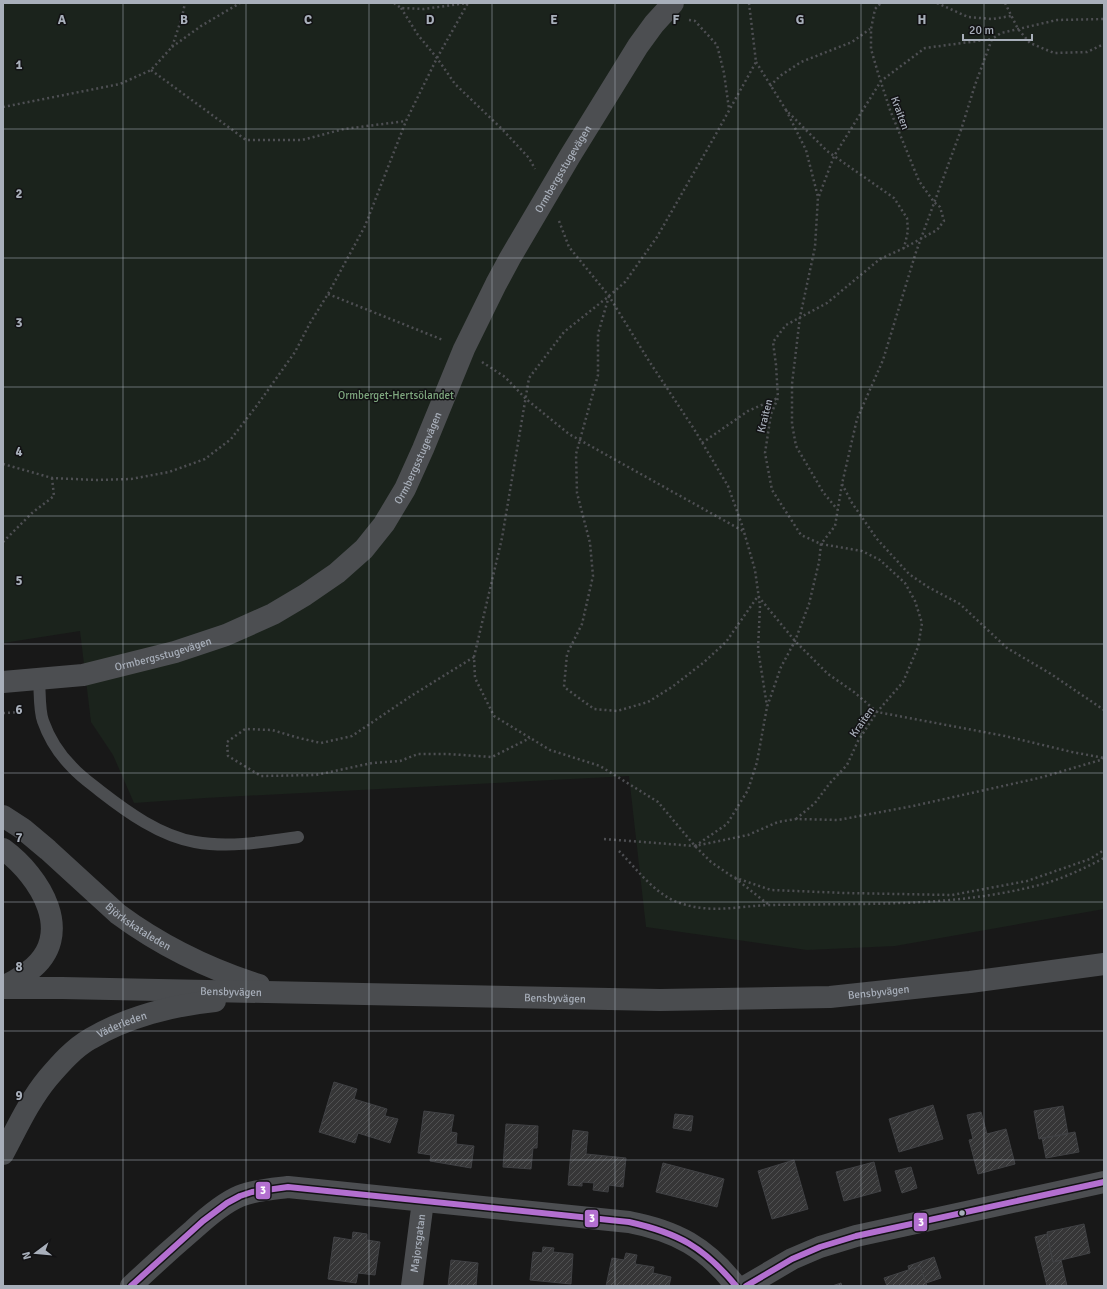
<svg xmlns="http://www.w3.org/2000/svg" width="1107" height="1289" font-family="Signika,sans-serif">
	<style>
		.park { fill: #1b231c }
		.building { fill: url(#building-hatch); stroke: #404144 }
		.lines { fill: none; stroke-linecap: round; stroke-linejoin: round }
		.path { stroke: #4e4f53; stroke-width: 2.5; stroke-dasharray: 2 3; stroke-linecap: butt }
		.lane { stroke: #4c4e51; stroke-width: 12 }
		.street { stroke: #4c4e51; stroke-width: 22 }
		.secondary { stroke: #4a4c4f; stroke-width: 22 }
		.bus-1-casing { stroke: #121214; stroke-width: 9 }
		.bus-1 { stroke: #b36fd0; stroke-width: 6 }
		.grid { fill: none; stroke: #a8afba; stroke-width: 1; stroke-opacity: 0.55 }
		.bus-dot { fill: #a8afba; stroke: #121214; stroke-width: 1.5 }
		.labels { text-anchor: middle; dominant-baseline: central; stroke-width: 3; stroke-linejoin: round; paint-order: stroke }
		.street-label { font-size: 11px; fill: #a8afba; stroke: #121214 }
		.park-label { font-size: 11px; fill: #7ea77e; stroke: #121214 }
		.grid-label { font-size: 13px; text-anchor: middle; font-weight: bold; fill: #a8afba; stroke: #121214; stroke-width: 3; stroke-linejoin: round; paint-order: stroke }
		.line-badge { stroke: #121214; stroke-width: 1.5 }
		.badge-label { font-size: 11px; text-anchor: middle; font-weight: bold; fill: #fff }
	</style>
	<defs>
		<pattern id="building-hatch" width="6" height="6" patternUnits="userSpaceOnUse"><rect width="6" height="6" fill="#363637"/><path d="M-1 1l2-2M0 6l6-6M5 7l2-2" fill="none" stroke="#505152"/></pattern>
	</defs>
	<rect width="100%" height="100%" fill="#181818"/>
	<!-- park -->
	<path class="park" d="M3 3H1104V909L895 946 807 950 646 927 629 776 205 798 134 803 113 755 91 722 80 631 3 643Z"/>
	<!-- building -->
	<path class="building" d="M334 1082 357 1089 354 1099 387 1109 385 1116 398 1119 390 1143 358 1133 355 1143 319 1132Z
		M933 1105 943 1139 899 1152 889 1119Z
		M1063 1106 1068 1134 1039 1139 1034 1111Z
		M424 1111 454 1115 451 1132 457 1133 456 1144 474 1146 471 1168 430 1161 431 1155 418 1153Z
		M981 1112 987 1134 1006 1129 1015 1164 978 1174 969 1140 973 1139 967 1115Z
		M675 1114 693 1116 691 1131 673 1128Z
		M506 1124 538 1126 537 1148H533L531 1169 503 1167Z
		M573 1130 588 1132 586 1154 626 1158 623 1187 609 1185 608 1192 593 1190 594 1183 582 1182V1186L568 1185Z
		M1075 1132 1079 1152 1046 1158 1042 1138Z
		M794 1160 808 1209 772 1219 758 1171Z
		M874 1162 881 1191 844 1201 836 1172Z
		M663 1163 724 1179 717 1207 656 1192Z
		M911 1167 917 1188 902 1193 895 1171Z
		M1084 1224 1090 1253 1053 1262 1047 1232Z
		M353 1232 367 1234V1240L380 1242 375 1275 358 1273 356 1283 328 1279 334 1237 352 1240Z
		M1047 1234 1053 1262 1061 1260 1067 1286H1047L1035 1237Z
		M543 1247 554 1248 553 1252 573 1254 571 1284 530 1280 533 1252 542 1253Z
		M626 1253 637 1255 635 1264 654 1267 653 1273 671 1277 669 1286H606L612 1258 624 1260Z
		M934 1257 941 1278 926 1283 920 1266 909 1270 908 1266Z
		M451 1260 478 1263 476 1286H448Z
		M920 1266 927 1286H887L884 1278Z
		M841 1283 842 1286H832Z"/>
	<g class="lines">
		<!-- path -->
		<path class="path" d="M394 3 401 8 424 9 467 3
			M749 3 756 62 716 134 657 237 625 282 609 296 564 332 529 378 502 538 474 657 475 678 494 716 550 750 600 766 658 802 695 846 711 862 733 877 771 890 845 893 952 895 1027 881 1090 859 1104 850
			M937 3 968 17 992 19 1011 16
			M1005 3 1018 29 1030 43 1054 53 1087 52 1104 44
			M401 8 418 35 437 58 455 84 501 128 529 158 535 169
			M689 20 695 21 717 45 724 73 729 109
			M172 47 201 26 240 3
			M756 62 786 110 827 151 894 198 907 218 908 231 904 248
			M151 70 246 140H302L344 129 406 121
			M770 86 780 76 801 62 852 42 870 29
			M3 107 120 84 151 70 172 47 182 17 185 3
			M786 110 806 150 818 197 815 247 800 317 792 384V424L796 446 823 492 837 509
			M819 196 834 156 881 81 925 48 992 39
			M559 221 569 247 609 296 649 361 694 429 728 486 742 525 755 570 760 606 758 649 767 706
			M328 294 443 340
			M609 296 598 334V375L576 454 577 493 590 543 593 576 582 624 567 654 564 687 594 709 617 711 648 702 672 687 703 663 726 642 758 596 795 641 828 674 854 692 877 712 1005 736 1072 752 1104 758
			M482 362 505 377 526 399 569 434 743 531
			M702 443 748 411 778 398
			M3 464 52 478 96 480 131 479 169 472 205 459 231 439 258 404 295 352 310 323 328 294 365 226 406 121 437 58 468 3
			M842 484 852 503 877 539 909 574 928 587 960 604 1007 648 1051 674 1104 710
			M3 542 32 513 54 496 52 478
			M474 657 411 696 352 736 321 743 299 738 272 730 245 729 227 742 228 756 261 776 316 775 372 763 400 761 418 754H448L492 757 530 738
			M3 713 22 712
			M796 819 815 803 830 783 847 765 858 741 877 712 903 682 918 647 922 623 915 601 905 583 880 560 862 551 821 544 801 535 772 490 765 453 771 414 778 398 776 365 773 342 786 325 827 303 880 259 904 248 937 230 944 221 940 207 934 202 919 181 890 110 878 73 871 49V29L875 9 881 3
			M604 839 695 846 748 835 778 822 796 819 838 820 913 806 1039 778 1104 759
			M695 846 727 824 748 790 757 762 767 707 781 667 795 641 809 604 819 562 821 544 835 526 842 484 857 419 883 360 916 252 961 130 975 85 992 39 1001 33 1057 20 1104 19
			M619 851C637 869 655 895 680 903 711 914 739 906 770 905 862 903 954 908 1043 884 1064 878 1085 868 1104 858
			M735 878 769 905"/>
		<!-- lane -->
		<path class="lane" d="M39 679C40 691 39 710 43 721 49 738 59 754 72 767 80 776 90 783 100 791 127 812 160 836 195 842 229 848 264 842 298 837"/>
		<!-- street -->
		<g class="street">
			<path id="s1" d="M3 682 83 675 175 652 226 635 273 614 305 595 337 573 364 549 384 524 405 489 423 449 464 349 496 284 510 258 570 156 638 46 654 24 673 3"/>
			<path d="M131 1286C151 1267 172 1248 193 1230 206 1218 223 1203 240 1196 255 1190 272 1189 288 1187L629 1222C676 1231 706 1247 736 1286"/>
			<path id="s2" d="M412 1286 423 1201"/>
			<path d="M746 1286 792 1259 820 1247 856 1236 1104 1182"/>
		</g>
		<!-- secondary -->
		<g class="secondary">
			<path id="s3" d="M3 816 23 829 48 850 118 914C160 945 209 969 259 985"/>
			<path d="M3 849C40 876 77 935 29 971 21 977 13 983 3 986"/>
			<path id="s4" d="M3 988H62L660 1000 830 997 970 982 1104 964"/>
			<path id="s5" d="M3 1154C17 1128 29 1101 48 1078 60 1064 74 1048 90 1039 127 1017 173 1005 215 1001"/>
		</g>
		<defs>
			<path id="bus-1" d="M131 1286 203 1221 227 1203 240 1196 252 1192 288 1187 629 1222C678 1233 704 1247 736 1286
				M746 1286 792 1259 820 1247 856 1236 1104 1182"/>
		</defs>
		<!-- bus-1 casing -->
		<use href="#bus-1" class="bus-1-casing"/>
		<!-- bus-1 -->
		<use href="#bus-1" class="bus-1"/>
	</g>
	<!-- grid -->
	<path class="grid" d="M123 3V1286M246 3V1286M369 3V1286M492 3V1286M615 3V1286M738 3V1286M861 3V1286M984 3V1286M3 129H1104M3 258H1104M3 387H1104M3 516H1104M3 644H1104M3 773H1104M3 902H1104M3 1031H1104M3 1160H1104"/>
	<!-- markers -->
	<circle class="bus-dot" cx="962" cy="1213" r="3.5"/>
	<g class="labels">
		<!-- street labels -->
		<g class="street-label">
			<text transform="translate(900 113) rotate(70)">Kraiten</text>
			<text stroke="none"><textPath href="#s1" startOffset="823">Ormbergsstugevägen</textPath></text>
			<text transform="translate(765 416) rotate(-76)">Kraiten</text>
			<text stroke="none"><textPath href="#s1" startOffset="499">Ormbergsstugevägen</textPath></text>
			<text stroke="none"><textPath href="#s1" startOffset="163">Ormbergsstugevägen</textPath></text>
			<text transform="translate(862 722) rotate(-55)">Kraiten</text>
			<text stroke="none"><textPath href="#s3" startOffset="175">Björkskataleden</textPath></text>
			<text stroke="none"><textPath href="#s4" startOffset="228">Bensbyvägen</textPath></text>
			<text stroke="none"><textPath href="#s4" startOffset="876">Bensbyvägen</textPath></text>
			<text stroke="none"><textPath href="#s4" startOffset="552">Bensbyvägen</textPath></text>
			<text stroke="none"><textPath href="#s5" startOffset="181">Väderleden</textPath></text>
			<text stroke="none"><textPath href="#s2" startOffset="43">Majorsgatan</textPath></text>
		</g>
		<!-- park labels -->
		<g class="park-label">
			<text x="396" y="395">Ormberget-Hertsölandet</text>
		</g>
	</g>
	<g class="grid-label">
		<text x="62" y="24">A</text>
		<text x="184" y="24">B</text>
		<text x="308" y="24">C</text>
		<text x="430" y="24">D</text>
		<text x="554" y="24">E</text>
		<text x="676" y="24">F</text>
		<text x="800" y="24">G</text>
		<text x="922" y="24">H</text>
		<text x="19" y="69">1</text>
		<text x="19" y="198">2</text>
		<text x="19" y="327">3</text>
		<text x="19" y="456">4</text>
		<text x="19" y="585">5</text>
		<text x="19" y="714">6</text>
		<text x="19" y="842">7</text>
		<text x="19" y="971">8</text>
		<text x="19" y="1100">9</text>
	</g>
	<g class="line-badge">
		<rect x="255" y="1181" width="16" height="19" rx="4" fill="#b36fd0"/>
		<rect x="584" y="1209" width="15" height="19" rx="4" fill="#b36fd0"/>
		<rect x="913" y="1212" width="15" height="20" rx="4" fill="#b36fd0"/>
	</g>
	<g class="badge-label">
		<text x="263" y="1194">3</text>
		<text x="592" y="1222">3</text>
		<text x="921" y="1226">3</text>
	</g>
	<!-- border -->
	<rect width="1107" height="1289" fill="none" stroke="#a8afba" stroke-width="8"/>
	<!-- north arrow -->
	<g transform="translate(36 1253) rotate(254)" stroke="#121214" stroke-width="3" paint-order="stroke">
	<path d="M0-3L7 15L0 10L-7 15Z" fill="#a8afba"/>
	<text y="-6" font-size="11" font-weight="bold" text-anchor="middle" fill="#a8afba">N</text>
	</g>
	<!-- scale -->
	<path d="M963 34v6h69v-6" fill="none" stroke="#a8afba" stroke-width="2"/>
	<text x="969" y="34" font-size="12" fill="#a8afba" stroke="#121214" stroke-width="3" paint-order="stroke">20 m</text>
</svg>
